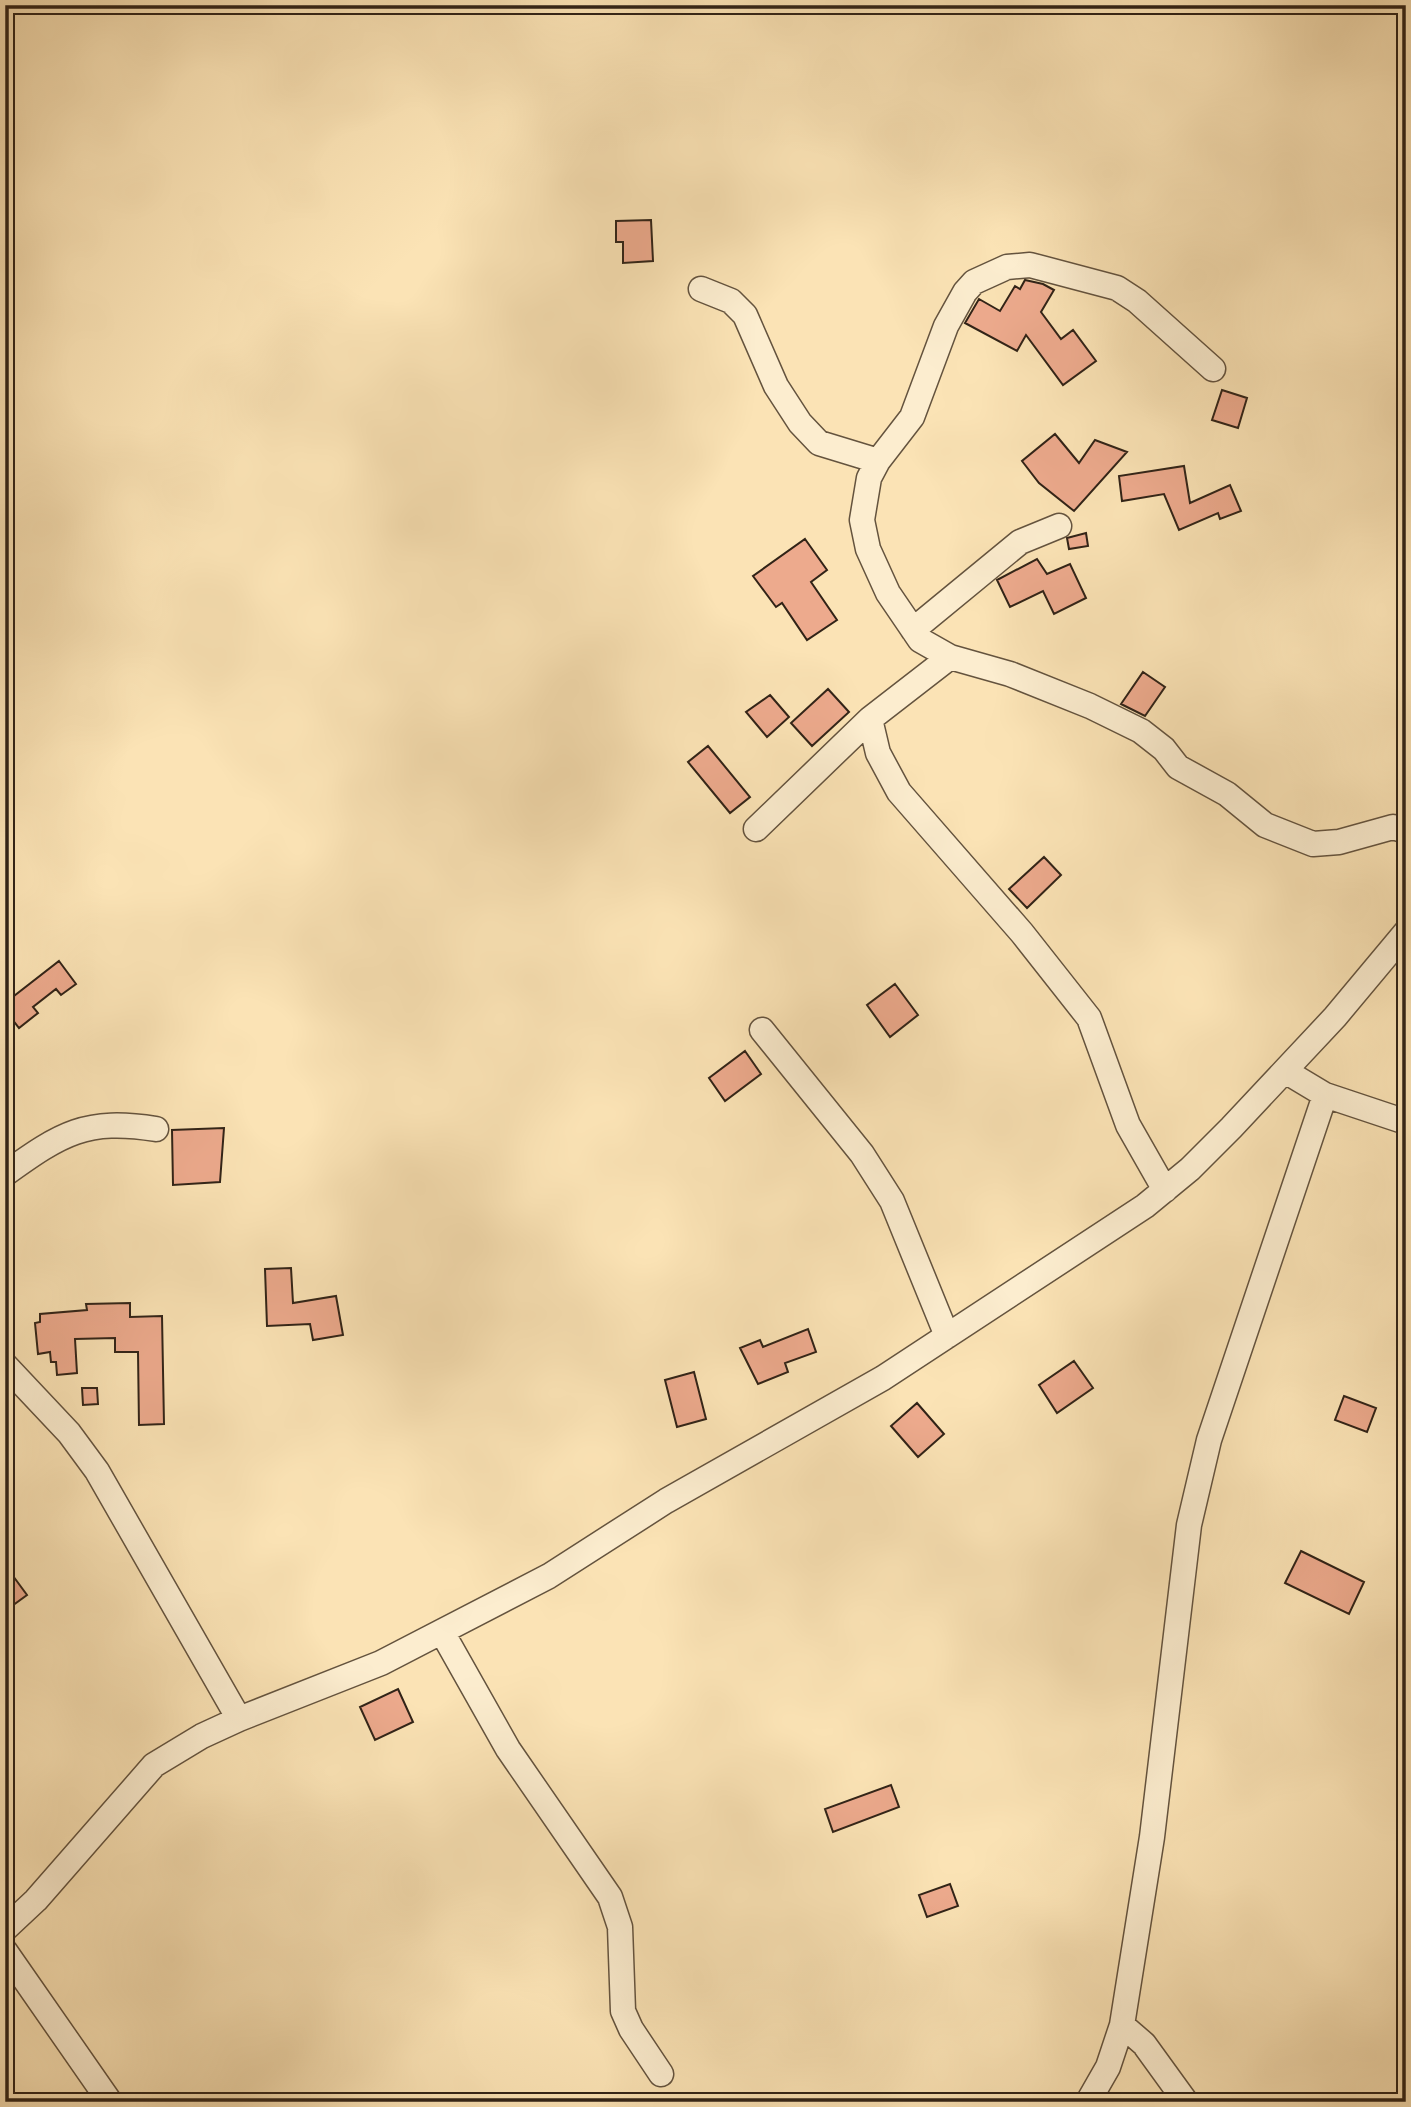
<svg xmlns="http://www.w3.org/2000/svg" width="1411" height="2107" font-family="Vollkorn,serif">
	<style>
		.building { fill: #edaa8d; stroke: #312317; stroke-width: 2 }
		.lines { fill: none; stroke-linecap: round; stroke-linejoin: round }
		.minor-casing { stroke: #64533e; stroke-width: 27 }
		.minor { stroke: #fcedcf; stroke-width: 24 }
	</style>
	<rect width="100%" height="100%" fill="#fbe3b5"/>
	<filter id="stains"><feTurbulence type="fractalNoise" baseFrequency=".00286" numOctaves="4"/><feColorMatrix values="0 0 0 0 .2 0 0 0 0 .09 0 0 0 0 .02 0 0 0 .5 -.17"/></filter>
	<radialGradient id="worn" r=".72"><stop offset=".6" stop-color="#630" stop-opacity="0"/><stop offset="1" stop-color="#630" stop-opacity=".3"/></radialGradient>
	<!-- building -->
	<path class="building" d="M651 220 653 261 623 263V242H616V221Z
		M1025 280 1043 284 1054 290 1041 312 1061 339 1073 330 1096 361 1063 385 1026 335 1017 351 965 323 979 299 1000 311 1015 286 1020 289Z
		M1222 390 1247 398 1238 428 1212 420Z
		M1055 434 1079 463 1095 440 1127 452 1074 511 1039 483 1022 461Z
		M1184 466 1190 503 1230 485 1241 511 1220 519 1218 513 1179 530 1164 494 1122 501 1119 476Z
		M1086 533 1088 546 1069 549 1067 538Z
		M805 539 827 570 811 582 837 620 807 640 782 603 776 607 753 576Z
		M1037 559 1047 574 1070 564 1086 598 1054 614 1043 591 1010 607 997 580Z
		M1143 672 1165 687 1145 716 1121 704Z
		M828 689 849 712 812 746 791 723Z
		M770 695 789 717 767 737 746 712Z
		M708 746 750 797 730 813 688 762Z
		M1044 857 1061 875 1027 908 1009 889Z
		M59 961 76 984 61 995 56 989 33 1007 38 1013 19 1028 5 1010V1003Z
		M895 984 918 1015 890 1037 867 1005Z
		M745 1051 761 1074 725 1101 709 1078Z
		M224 1128 220 1182 173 1185 172 1130Z
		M291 1268 293 1303 336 1296 343 1335 313 1340 310 1324 267 1326 265 1269Z
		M130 1303V1317L162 1316 164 1424 139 1425 138 1352H115V1338L75 1339 77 1373 57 1375 56 1362H51L50 1352 38 1354 35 1323 40 1322V1314L87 1310 86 1304Z
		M808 1329 816 1352 785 1363 788 1372 758 1384 740 1348 760 1340 763 1347Z
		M1074 1361 1093 1388 1057 1413 1039 1385Z
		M694 1372 706 1419 677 1427 665 1380Z
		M82 1388H97L98 1404 83 1405Z
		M1344 1396 1376 1408 1367 1432 1335 1420Z
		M917 1403 944 1434 918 1457 891 1426Z
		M1301 1551 1364 1582 1349 1614 1285 1583Z
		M5 1565 27 1595 5 1611Z
		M398 1689 413 1722 375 1740 360 1707Z
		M891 1785 899 1807 833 1832 825 1809Z
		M950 1884 958 1906 927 1917 919 1895Z"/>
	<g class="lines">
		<defs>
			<path id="minor" d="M701 289 731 301 745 315 776 386 800 423 819 443 878 461
				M1213 369 1137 301 1117 288 1030 265 1007 267 974 282 965 292 946 326 912 417 878 461 869 478 862 520 868 549 888 593 920 640 950 657 1010 674 1090 706 1141 731 1164 749 1178 767 1227 794 1265 825 1313 844 1339 842 1393 827 1406 831
				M913 630 1020 542 1059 526
				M870 719 878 753 899 792 1022 933 1089 1018 1128 1125 1165 1190
				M756 829 870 719 950 657
				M762 1030 862 1154 892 1201 947 1336
				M1285 1071 1325 1095 1406 1122
				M5 1174C62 1133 86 1118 156 1129
				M5 1365 69 1433 97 1471 239 1719
				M442 1632 508 1749 610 1897 620 1927 623 2011 631 2029 661 2074
				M5 1929 36 1900 154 1765 202 1736 239 1719 381 1663 549 1576 666 1501 883 1378 1145 1206 1190 1169 1231 1128 1335 1017 1406 932
				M5 1951 110 2102
				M1122 2025 1144 2044 1186 2102
				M1088 2102 1108 2067 1122 2025 1152 1837 1189 1525 1209 1440 1325 1095"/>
		</defs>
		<!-- minor casing -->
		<use href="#minor" class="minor-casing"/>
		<!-- minor -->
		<use href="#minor" class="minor"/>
	</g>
	<!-- margin -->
	<rect width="1411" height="2107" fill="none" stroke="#fbe3b5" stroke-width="28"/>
	<rect x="7" y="7" width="1397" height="2093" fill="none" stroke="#312317" stroke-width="3.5"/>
	<rect x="14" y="14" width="1383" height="2079" fill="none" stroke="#312317" stroke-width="2"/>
	<rect width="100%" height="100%" filter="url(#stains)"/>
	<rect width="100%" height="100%" fill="url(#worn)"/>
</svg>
